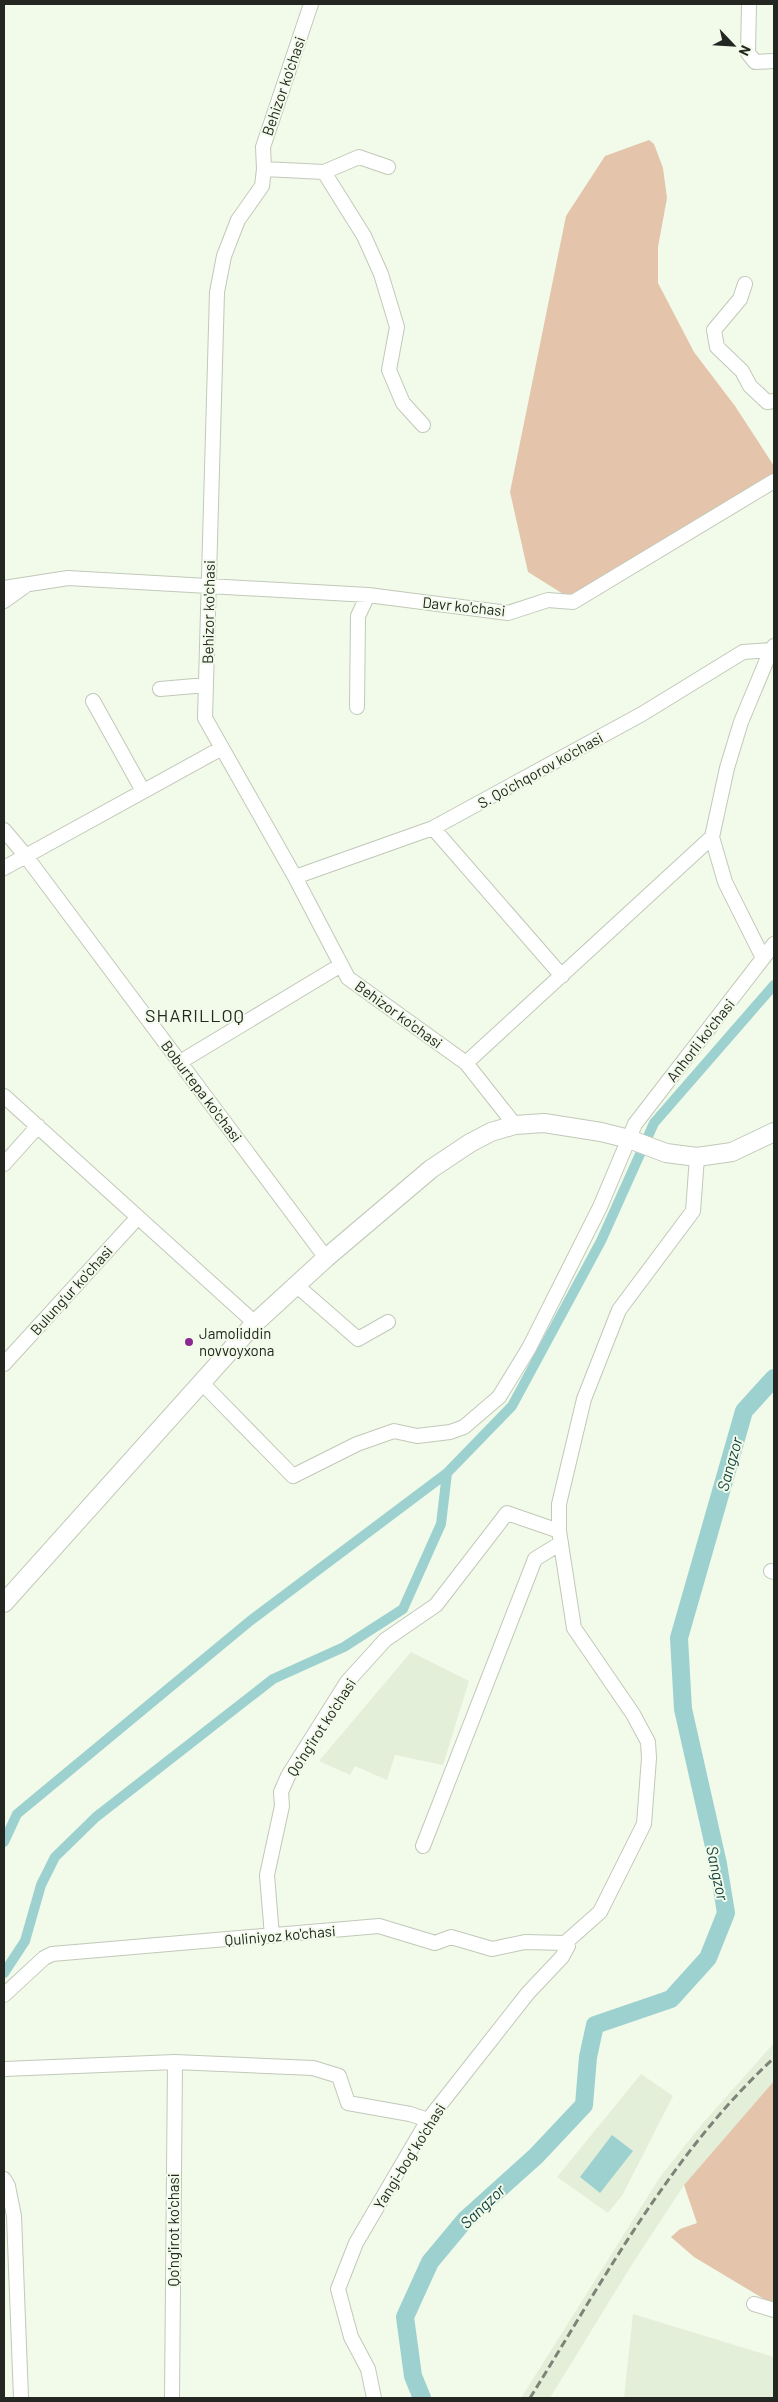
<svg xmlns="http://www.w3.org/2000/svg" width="778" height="2402" font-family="Barlow,sans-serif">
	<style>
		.built { fill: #e4efd9 }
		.green { fill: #e4c5ab }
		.water { fill: #9dd1d0 }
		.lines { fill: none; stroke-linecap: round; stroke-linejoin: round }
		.canal { stroke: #9dd1d0; stroke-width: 10 }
		.river { stroke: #9dd1d0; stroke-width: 18 }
		.minor-casing { stroke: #c1c9b9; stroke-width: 16 }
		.major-casing { stroke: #c1c9b9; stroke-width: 20 }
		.minor { stroke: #fff; stroke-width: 14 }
		.major { stroke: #fff; stroke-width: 18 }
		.rail { stroke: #7e8379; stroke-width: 3; stroke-dasharray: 8 4; stroke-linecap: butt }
		.poi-dot { fill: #8c2991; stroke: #f2faea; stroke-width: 2 }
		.labels { text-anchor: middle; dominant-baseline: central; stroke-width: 4; stroke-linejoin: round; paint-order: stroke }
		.street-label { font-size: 15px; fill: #242721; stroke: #f2faea }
		.poi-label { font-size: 15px; fill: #242721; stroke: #f2faea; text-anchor: start }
		.water-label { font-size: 16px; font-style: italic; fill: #154545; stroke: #f2faea }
		.quarter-label { font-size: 18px; letter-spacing: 1px; fill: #242721; stroke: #f2faea }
	</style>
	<rect width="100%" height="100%" fill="#f2faea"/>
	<!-- built -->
	<path class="built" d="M411 1652 469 1681 443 1765 395 1755 387 1780 355 1766 350 1775 319 1761Z
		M774 2043V2081L684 2185 631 2266 550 2398H521L660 2177 703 2123Z
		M641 2074 673 2096 623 2194 608 2213 557 2177Z
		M633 2314 774 2357V2398H624Z"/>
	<!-- green -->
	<path class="green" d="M649 140 654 144 663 168 667 198 658 247V283L694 352 735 406 774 466V474L568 597 528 572 510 492 566 216 605 156Z
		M774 2081V2305L694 2257 671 2237 680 2229 697 2223 684 2185Z"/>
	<!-- water -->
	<path class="water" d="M612 2135 633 2151 600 2193 580 2177Z"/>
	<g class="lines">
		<!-- canal -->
		<path class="canal" d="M4 1842 17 1814 250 1621 447 1473 512 1406 601 1241 654 1123 774 985
			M4 1973 25 1941 41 1885 55 1857 96 1817 273 1679 344 1647 403 1609 441 1524 447 1473"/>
		<!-- river -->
		<path class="river" d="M422 2398 413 2376 405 2317 430 2262 465 2220 536 2156 584 2105 588 2057 595 2025 671 1999 708 1958 726 1913 718 1864 683 1709 679 1638 744 1411 774 1378"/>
		<defs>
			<path id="minor" d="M311 4 263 147 264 169 262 186 238 220 224 256 217 292 205 718 295 877 348 978 466 1063 515 1125
				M749 4 748 53 755 62 774 61
				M264 169 324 172 359 157 388 167
				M324 172 364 236 381 274 397 327 389 370 403 403 423 425
				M745 284 740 299 714 330 717 347 742 371 750 386 767 402 774 401
				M4 588 68 578 368 595 508 613 548 600 573 602 774 481
				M4 601 25 586
				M160 689 206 685
				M93 701 143 791
				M357 707 358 616 368 595
				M433 828 562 976
				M4 830 25 855 326 1258
				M4 868 222 748
				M295 877 433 828 642 714 743 652 771 650 774 646
				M763 958 725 882 712 837 727 768 741 722 771 650
				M180 1062 341 965
				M466 1063 712 837
				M4 1096 255 1323
				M4 1164 38 1126
				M296 1285 358 1339 388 1322
				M4 1364 138 1217
				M201 1382 293 1476 357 1444 394 1431 417 1436 450 1432 464 1427 499 1397 529 1348 600 1207 635 1124 774 944
				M771 1571 774 1572
				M423 1846 535 1559 561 1543
				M272 1936 267 1875 282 1806 281 1792 288 1776 347 1682 385 1640 436 1605 507 1513 559 1531
				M565 1943 600 1912 644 1824 649 1758 648 1742 633 1714 574 1628 559 1531V1504L584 1399 619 1310 693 1211 697 1157
				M4 1995 44 1958 52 1954 379 1926 435 1943 451 1937 492 1949 525 1942 565 1943
				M4 2069 175 2062 313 2068 339 2076 348 2103 410 2114 428 2120
				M4 2179 8 2186 14 2216 21 2398
				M754 2304 774 2310
				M172 2398 175 2062
				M374 2398 368 2369 351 2337 338 2289 356 2243 428 2120 528 1993 562 1957 568 1946 565 1943"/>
			<path id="major" d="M4 1603 255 1323 326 1258 431 1169 470 1143 491 1132 515 1125 544 1123 601 1132 629 1139 666 1153 697 1157 732 1152 774 1132"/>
		</defs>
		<!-- minor casing -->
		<use href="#minor" class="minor-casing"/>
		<!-- major casing -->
		<use href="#major" class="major-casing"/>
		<!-- minor -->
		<use href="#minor" class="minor"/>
		<!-- major -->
		<use href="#major" class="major"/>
		<!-- rail -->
		<path class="rail" d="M530 2398C603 2281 671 2153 774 2058"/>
	</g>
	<!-- markers -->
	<circle class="poi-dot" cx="189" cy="1342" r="5"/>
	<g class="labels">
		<!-- street labels -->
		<g class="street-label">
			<text transform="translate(283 86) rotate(-71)">Behizor ko'chasi</text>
			<text transform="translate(464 606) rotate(6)">Davr ko'chasi</text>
			<text transform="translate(208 612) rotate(-89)">Behizor ko'chasi</text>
			<text transform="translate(540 770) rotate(-29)">S. Qo'chqorov ko'chasi</text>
			<text transform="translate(399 1014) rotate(36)">Behizor ko'chasi</text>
			<text transform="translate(700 1040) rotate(-52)">Anhorli ko'chasi</text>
			<text transform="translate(202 1091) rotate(53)">Boburtepa ko'chasi</text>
			<text transform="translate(71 1290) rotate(-48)">Bulung'ur ko'chasi</text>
			<text transform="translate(321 1727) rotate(-57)">Qo'ng'irot ko'chasi</text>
			<text transform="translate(280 1935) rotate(-5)">Quliniyoz ko'chasi</text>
			<text transform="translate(409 2156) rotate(-58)">Yangi-bog' ko'chasi</text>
			<text transform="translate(173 2230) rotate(-90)">Qo'ng'irot ko'chasi</text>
		</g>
		<!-- poi labels -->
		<g class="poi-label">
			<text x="199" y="1333">Jamoliddin<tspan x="199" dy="17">novvoyxona</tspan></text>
		</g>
		<!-- water labels -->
		<g class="water-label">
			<text transform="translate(729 1464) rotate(-74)">Sangzor</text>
			<text transform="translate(718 1873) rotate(78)">Sangzor</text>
			<text transform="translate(482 2206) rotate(-44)">Sangzor</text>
		</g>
		<!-- quarter labels -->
		<g class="quarter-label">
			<text x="195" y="1015">SHARILLOQ</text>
		</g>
	</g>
	<!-- border -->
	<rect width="778" height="2402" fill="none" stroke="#242721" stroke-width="10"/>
	<!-- north arrow -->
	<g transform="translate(733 45) rotate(115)" stroke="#f2faea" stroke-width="4" paint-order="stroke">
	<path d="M0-4L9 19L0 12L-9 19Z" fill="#242721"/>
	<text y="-8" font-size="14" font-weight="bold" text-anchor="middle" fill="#242721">N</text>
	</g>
</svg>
